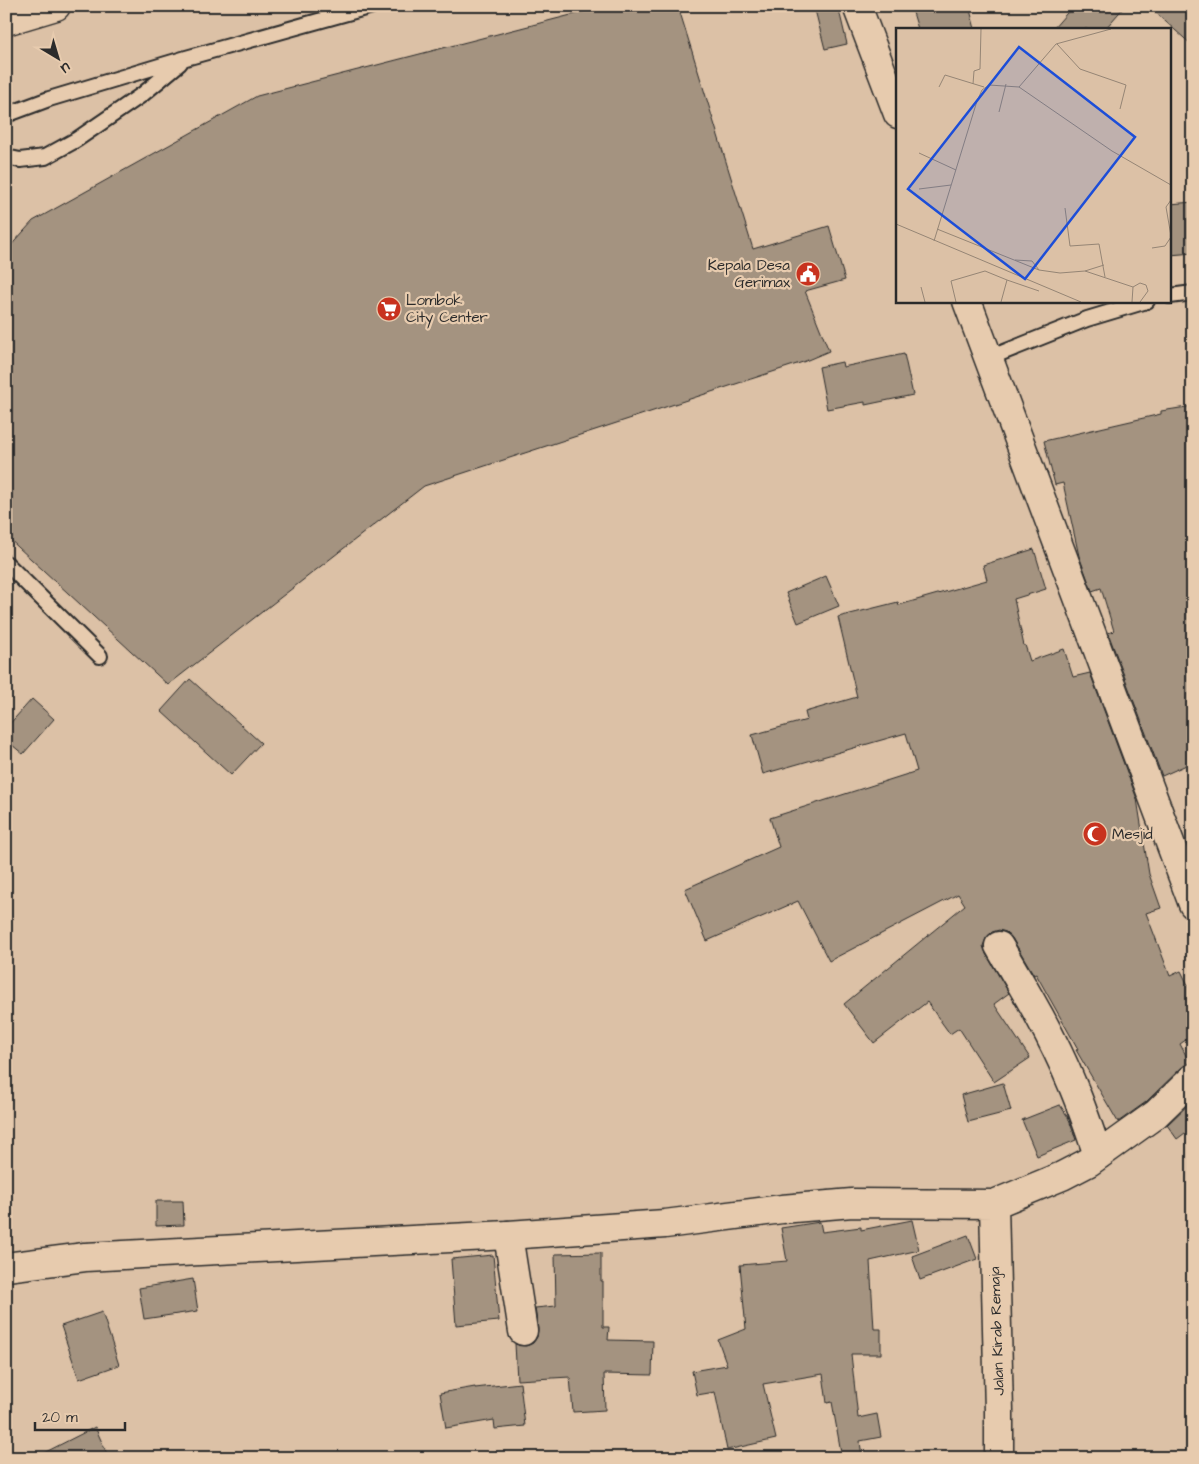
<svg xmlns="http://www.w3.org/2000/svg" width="1199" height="1464" font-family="'Architects Daughter',sans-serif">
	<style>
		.building { fill: #a49380; stroke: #2b2b2b }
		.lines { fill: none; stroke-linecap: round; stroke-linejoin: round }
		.service-casing { stroke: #2b2b2b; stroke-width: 18 }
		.minor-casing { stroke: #2b2b2b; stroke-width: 31 }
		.tertiary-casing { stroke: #2b2b2b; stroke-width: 31 }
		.trunk-casing { stroke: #2b2b2b; stroke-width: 31 }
		.service { stroke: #e7cbae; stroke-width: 14 }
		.minor { stroke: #e7cbae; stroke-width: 28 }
		.tertiary { stroke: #e7cbae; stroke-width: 28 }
		.trunk { stroke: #e7cbae; stroke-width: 28 }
		.labels { text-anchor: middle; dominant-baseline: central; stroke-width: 4.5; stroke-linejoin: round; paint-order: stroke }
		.poi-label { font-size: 15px; fill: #2b2b2b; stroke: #e7cbae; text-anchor: start }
		.street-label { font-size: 15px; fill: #2b2b2b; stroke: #e7cbae }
		.inset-road { fill: none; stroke: #958575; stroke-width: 1 }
		.view { fill: #1d4ed8; fill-opacity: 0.15; stroke: #1d4ed8; stroke-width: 2.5 }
		.inset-edge { fill: none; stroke: #2b2b2b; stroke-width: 2.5 }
	</style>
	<rect width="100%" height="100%" fill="#dcc1a6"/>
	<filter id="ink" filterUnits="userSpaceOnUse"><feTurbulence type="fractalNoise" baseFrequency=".02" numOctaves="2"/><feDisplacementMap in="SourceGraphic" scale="10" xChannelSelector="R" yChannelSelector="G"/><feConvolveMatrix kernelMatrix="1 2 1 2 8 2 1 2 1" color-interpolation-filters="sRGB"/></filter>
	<g filter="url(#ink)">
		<!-- building -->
		<path class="building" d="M606 6H678L753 249 829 226 845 280 805 291 829 351 803 362 424 486 168 685 6 536V251L33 221 257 96Z
			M814 6H838L847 44 825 49Z
			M911 6H969L975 29H918Z
			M1073 6H1125L1105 29H1053Z
			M1148 6H1193V46Z
			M1193 202V253L1170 255V204Z
			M904 354 913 395 865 405V402L827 409 819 367 842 362 843 367Z
			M1193 406V762L1162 776 1108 633 1114 631 1101 588 1092 591 1079 556 1063 483 1055 485 1044 441 1161 414V411Z
			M1034 549 1046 589 1014 599 1024 646 1025 645 1030 661 1064 649 1073 677 1090 673 1137 799 1149 874 1161 908 1146 913 1170 976 1181 971 1193 995V1035L1180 1044 1190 1063 1182 1067 1146 1102 1118 1122 1076 1050 1078 1049 1036 974 1034 975 1012 938 1006 932 999 930 992 932 986 938 983 946 986 954 1009 993 994 1004 1030 1058 994 1082 959 1028 950 1034 927 1002 874 1043 844 1004 965 905 958 894 829 961 798 901 707 941 685 889 779 847 770 818 917 771 906 733 763 774 752 735 807 720 805 712 857 697 838 617 898 602 899 605 987 580 983 565Z
			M826 576 839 606 798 623 786 593Z
			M190 679 261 743 231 775 161 711Z
			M32 699 54 719 23 754 6 740V728Z
			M1003 1083 1011 1111 968 1122 961 1095Z
			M1193 1100V1127L1177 1139 1167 1125Z
			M1060 1105 1068 1117 1076 1140 1037 1156 1022 1120Z
			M156 1201H183L184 1225 156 1226Z
			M912 1220 919 1250 870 1261 874 1329H881V1354H851L858 1418 877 1414 881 1437 860 1441 862 1458H842L832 1402 827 1403 823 1374 763 1384 776 1439 727 1450 715 1392 697 1395 692 1371 727 1365 718 1340 746 1329 740 1265 787 1261 781 1228 820 1222 822 1232 861 1227V1230Z
			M968 1235 977 1259 920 1280 912 1256Z
			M601 1253V1281H603V1327H609L608 1340 653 1341 652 1375 604 1374 605 1410 573 1412 570 1377 517 1380 515 1344 526 1346 533 1343 537 1337 538 1329 535 1308 556 1306 555 1254Z
			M493 1255 499 1321 456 1325 451 1259Z
			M193 1279 198 1311 144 1319 139 1288Z
			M102 1312 119 1365 79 1379 61 1326Z
			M520 1383 525 1426 495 1429 494 1420 446 1428 440 1393 475 1387V1388Z
			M95 1427 109 1458H34Z"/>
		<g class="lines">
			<defs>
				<path id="service" d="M6 115 49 99 186 58 372 6
					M6 157 20 160 45 157 76 140 143 94 180 63
					M1170 296 1193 293
					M989 358 1087 319 1147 301
					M6 563 100 656"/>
				<path id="minor" d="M999 946C1025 990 1052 1035 1072 1084 1082 1107 1090 1132 1098 1155
					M508 1235 523 1331"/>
				<path id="tertiary" d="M857 6 898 114
					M967 301 1193 904
					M994 1204 999 1412V1458
					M6 1267 85 1257 508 1235 665 1224 782 1209 852 1203 994 1204 1062 1176 1089 1162 1156 1114 1193 1078"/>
				<path id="trunk" d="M6 21 56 6"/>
			</defs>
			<!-- service casing -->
			<use href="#service" class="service-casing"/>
			<!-- minor casing -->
			<use href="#minor" class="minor-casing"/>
			<!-- tertiary casing -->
			<use href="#tertiary" class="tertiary-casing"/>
			<!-- trunk casing -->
			<use href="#trunk" class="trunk-casing"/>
			<!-- service -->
			<use href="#service" class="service"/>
			<!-- minor -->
			<use href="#minor" class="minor"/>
			<!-- tertiary -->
			<use href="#tertiary" class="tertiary"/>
			<!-- trunk -->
			<use href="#trunk" class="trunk"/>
		</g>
	</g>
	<!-- icons -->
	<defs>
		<symbol id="civic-disc" viewBox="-11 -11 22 22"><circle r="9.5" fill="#c8321e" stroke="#e7cbae"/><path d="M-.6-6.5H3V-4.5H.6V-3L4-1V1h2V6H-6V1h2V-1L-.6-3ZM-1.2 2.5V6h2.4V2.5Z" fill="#fff"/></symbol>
		<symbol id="supermarket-disc" viewBox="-11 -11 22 22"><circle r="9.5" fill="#c8321e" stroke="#e7cbae"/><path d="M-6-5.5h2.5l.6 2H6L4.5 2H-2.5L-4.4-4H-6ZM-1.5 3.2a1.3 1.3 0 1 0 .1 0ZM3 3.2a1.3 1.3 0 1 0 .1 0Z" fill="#fff"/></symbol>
		<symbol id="mosque-disc" viewBox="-11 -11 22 22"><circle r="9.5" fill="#c8321e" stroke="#e7cbae"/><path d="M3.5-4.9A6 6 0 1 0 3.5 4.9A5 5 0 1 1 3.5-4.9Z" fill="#fff"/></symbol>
	</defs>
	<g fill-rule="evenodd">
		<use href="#civic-disc" x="794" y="260" width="28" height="28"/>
		<use href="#supermarket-disc" x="375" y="295" width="28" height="28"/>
		<use href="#mosque-disc" x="1081" y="820" width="28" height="28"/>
	</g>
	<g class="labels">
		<!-- poi labels -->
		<g class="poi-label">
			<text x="790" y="265" text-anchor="end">Kepala Desa<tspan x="790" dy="17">Gerimax</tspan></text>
			<text x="406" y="300">Lombok<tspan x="406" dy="17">City Center</tspan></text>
			<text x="1112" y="834">Mesjid</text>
		</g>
		<!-- street labels -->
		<g class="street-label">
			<text transform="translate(997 1331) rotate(-92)">Jalan Kirab Remaja</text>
		</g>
	</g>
	<!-- overview -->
	<g transform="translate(896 28)">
		<rect width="275" height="275" fill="#dcc1a6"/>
		<path class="inset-road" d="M161 16 184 41 230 57 224 81M77 56 78 43 84 41 85 1M43 59 49 47 88 59M123 59 160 16 215 1M103 84 110 56M23 125 60 142M23 161 55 157M275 172 270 179 275 208M169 180 174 218 203 216 209 249M0 196 185 274M41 201 143 242 164 245 189 243 237 259M38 213 81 73 86 62 93 57 123 59 216 123 275 157M256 220 269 218 275 209M119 232 136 233 143 242M189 243 208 237M111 252 143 263M25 259 29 274M60 274 55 253 89 243 111 252 105 274M236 274 237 259 244 255 250 257 252 263 244 274"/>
		<path class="view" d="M123 19 239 109 129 251 12 161Z"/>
		<rect width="275" height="275" class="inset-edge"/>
	</g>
	<!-- margin -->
	<rect width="1199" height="1464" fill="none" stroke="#e7cbae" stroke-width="25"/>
	<rect x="12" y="12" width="1174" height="1439" fill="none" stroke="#2b2b2b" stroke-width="2" filter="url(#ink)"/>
	<!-- north arrow -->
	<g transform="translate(58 58) rotate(142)" stroke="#e7cbae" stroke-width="4" paint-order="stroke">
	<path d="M0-4L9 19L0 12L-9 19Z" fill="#2b2b2b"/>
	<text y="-8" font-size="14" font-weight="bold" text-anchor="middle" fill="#2b2b2b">U</text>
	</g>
	<!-- scale -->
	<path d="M35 1422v8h90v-8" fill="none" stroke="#2b2b2b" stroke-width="2.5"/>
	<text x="42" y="1422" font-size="15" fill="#2b2b2b" stroke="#e7cbae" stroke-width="4" paint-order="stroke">20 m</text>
</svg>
